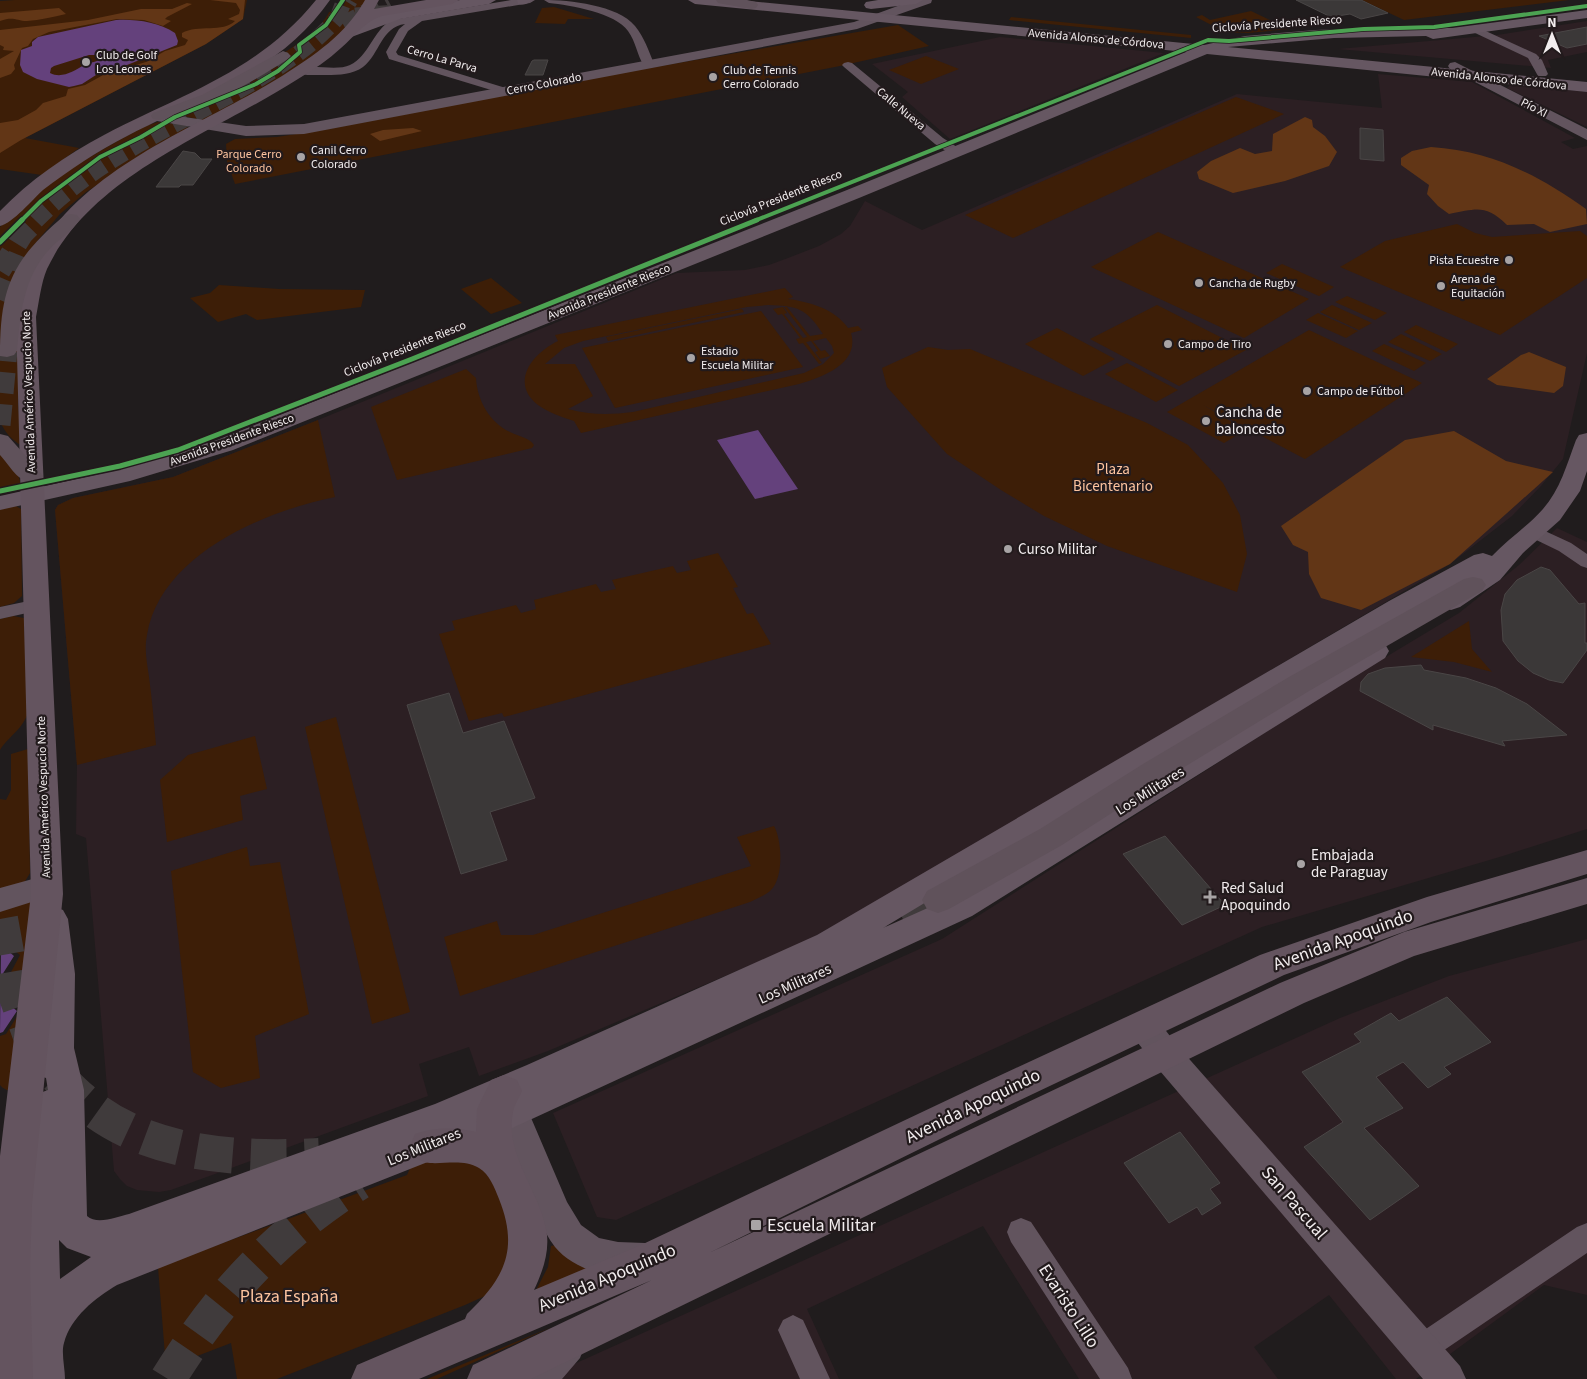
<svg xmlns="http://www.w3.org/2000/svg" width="1587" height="1379" font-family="'Source Sans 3',sans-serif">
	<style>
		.built { fill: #2c1f23 }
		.green { fill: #3d1e07; fill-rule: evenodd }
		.forest { fill: #623616 }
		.water { fill: #64417c; fill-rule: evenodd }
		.building { fill: #3b3838; stroke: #4a4646 }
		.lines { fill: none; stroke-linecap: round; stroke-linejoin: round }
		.primary-tunnel { stroke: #403b3c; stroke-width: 16; stroke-dasharray: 16 8; stroke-linecap: butt }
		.motorway-tunnel-far2 { stroke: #403b3c; stroke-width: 16; stroke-dasharray: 16 8; stroke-linecap: butt }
		.motorway-tunnel-far1 { stroke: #403b3c; stroke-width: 21; stroke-dasharray: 21 11; stroke-linecap: butt }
		.motorway-tunnel { stroke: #403b3c; stroke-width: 36; stroke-dasharray: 36 18; stroke-linecap: butt }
		.minor { fill: #62545e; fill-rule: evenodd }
		.tertiary { fill: #62545e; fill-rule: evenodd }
		.secondary { fill: #665762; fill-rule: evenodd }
		.primary { fill: #64545f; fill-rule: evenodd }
		.motorway { fill: #60525b; fill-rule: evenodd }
		.cycleway-far1-casing { stroke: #221a1c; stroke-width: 5.5 }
		.cycleway-casing { stroke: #221a1c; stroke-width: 8 }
		.cycleway-far1 { stroke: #4ca352; stroke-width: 4 }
		.cycleway { stroke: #4ca352; stroke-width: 5 }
		.poi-dot { fill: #a8a4a5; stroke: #221a1c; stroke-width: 2 }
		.labels { text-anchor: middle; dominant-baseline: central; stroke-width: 4.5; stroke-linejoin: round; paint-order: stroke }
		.far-street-label { font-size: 12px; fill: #f2edee; stroke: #221a1c }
		.far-poi-label { font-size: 12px; fill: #f2edee; stroke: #221a1c; text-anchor: start }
		.far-park-label { font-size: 12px; fill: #fec49f; stroke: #221a1c }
		.poi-label { font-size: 15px; fill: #f2edee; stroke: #221a1c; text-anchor: start }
		.park-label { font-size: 15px; fill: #fec49f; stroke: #221a1c }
		.street-label { font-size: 15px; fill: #f2edee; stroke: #221a1c }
		.near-street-label { font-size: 18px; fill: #f2edee; stroke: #221a1c }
		.near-poi-label { font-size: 18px; fill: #f2edee; stroke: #221a1c; text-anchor: start }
		.near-park-label { font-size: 18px; fill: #fec49f; stroke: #221a1c }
	</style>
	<rect width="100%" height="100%" fill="#201c1d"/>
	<!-- built -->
	<path class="built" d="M1587 21V52L1548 60 1551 68 1338 49 1497 35Z
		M1000 37 1164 53 950 139 902 97 908 92 872 64Z
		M1378 74 1472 82 1575 138 1561 142 1573 149 1587 146V353L1563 459 1541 486 1512 516 1450 564 967 850 803 943 548 1051 479 1076 469 1047 419 1064 428 1096 171 1190 159 1192 137 1190 127 1186 120 1179 114 1171 86 838 76 834 77 765 55 510 58 505 73 498 173 477 318 420 677 273 745 270 769 265 788 258 819 246 841 234 850 226 865 201 922 230 1237 94 1382 108Z
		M1510 85 1587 92V127L1507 88Z
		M1557 528 1587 542V829L1503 856 1262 927 616 1220 597 1217 553 1113 942 939 1346 681 1459 613 1519 565Z
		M1587 939V1295L1544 1285 1416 1379H1396L1329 1295 1254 1347 1278 1379H1079L983 1226 807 1309 839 1379H541L1340 1018 1449 976Z"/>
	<!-- green -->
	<path class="green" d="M15 0H247L243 19 206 44 25 138 79 148 42 175 0 169V1Z
		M346 0H370L367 8 308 64 205 121 179 115 243 87 292 57 281 55C298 43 320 31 329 12L341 11Z
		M1362 0H1569L1404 20Z
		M554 7 594 19H568L565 24 535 23 542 8Z
		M1251 11 1289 29 1248 33 1225 32 1196 17 1202 15 1210 20Z
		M1011 17 1191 35V38L1009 20Z
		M898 25 929 46 840 66 235 184 227 162 226 144 235 139 277 137 328 129 620 73Z
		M926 56 959 69 921 84 889 70Z
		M1236 97 1284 114 1013 238 965 215Z
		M158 122 184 125 188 128 86 192 60 214 33 246 19 350 18 404 22 446C11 439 5 433 0 421V227C31 192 75 165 116 142 129 135 143 126 158 122Z
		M1457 224 1475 233 1492 237 1580 231 1587 236V278L1500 335 1340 267 1385 241Z
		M1158 232 1309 299 1244 338 1091 267Z
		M1282 264 1334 287 1319 296 1266 273Z
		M491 278 522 303 491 314 461 289Z
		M219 285 279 289 365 290 361 307 257 320 246 314 218 322 190 298 210 293Z
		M785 288 793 297 788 299C810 302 835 309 848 328L858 326 862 330 851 333C860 364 822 377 799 384L581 433 574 421C562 417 549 413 538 405 509 382 533 353 558 341L555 335ZM768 305C798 306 806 308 823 334L810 336 787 307H784L807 337 803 338 784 314 787 313 783 307 773 309 778 315 782 314 800 338 796 339 799 344 803 343 819 364 822 363 806 342 811 341 818 351 815 352 820 359 830 356 825 350 821 351 813 341 826 338 832 346 834 353 823 364 804 373 633 412C610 415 589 415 568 409L593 396 575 364H545L564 348 583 341 747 307Z
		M1347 296 1387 313 1375 320 1335 302Z
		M1157 305 1246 350 1179 386 1090 339Z
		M1332 305 1372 323 1359 330 1320 312Z
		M742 309 744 312 608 341 606 337Z
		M761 311 803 367 615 408 582 348Z
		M1318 313 1358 331 1346 338 1306 320Z
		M1416 325 1458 344 1446 352 1404 332Z
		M1057 328 1115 359 1083 376 1025 344Z
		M1309 330 1422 383 1305 459 1203 405 1246 430 1224 443 1167 412Z
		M1401 334 1442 354 1430 361 1388 342Z
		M1384 344 1426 363 1414 371 1372 351Z
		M928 347 948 350 970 349 1147 423 1188 445 1223 483 1240 515 1247 554 1237 592 1107 546 1044 516 1001 490 947 454 887 387 882 368Z
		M1127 363 1178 390 1156 402 1105 374Z
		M466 369 476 378C477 400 490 423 510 432 520 437 528 437 534 445L532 448 397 480 371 407Z
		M318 420 335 497C265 511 160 555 147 635 144 650 147 662 149 677 152 699 154 722 156 745L77 765 55 510 58 505 73 498 173 477Z
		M0 452 18 474 21 485 16 491 0 495Z
		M16 506 21 509 22 596 14 603 0 607V509Z
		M718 553 738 587 733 588 747 614 753 613 771 644 504 717 502 713 469 721 439 634 455 630 452 621 516 605 521 613 536 609 534 600 596 584 601 592 616 589 612 580 673 566 677 573 691 570 687 561Z
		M13 616 24 618 28 712C24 728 8 737 0 750V619Z
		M1469 621 1472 649 1492 672 1454 662 1411 657Z
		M336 717 410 1012 372 1024 305 727Z
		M255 736 267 789 240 796 243 820 167 842 160 780 188 755Z
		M28 749 30 873 24 883 0 890V799L6 800 11 790V754Z
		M774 826C782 840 784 877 771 890 766 895 756 899 750 902L460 996 444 937 497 921 501 935H533L751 866 737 837Z
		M247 847 250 866 280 862 309 1014 255 1036 260 1078 221 1088 193 1072 171 871Z
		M32 900 38 904 17 1090C10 1091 5 1091 0 1085V1036L6 1034 21 1010 10 1000 20 984 11 972 20 955 5 943 0 944V909Z
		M460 1157 492 1174 517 1252 487 1295 465 1305 277 1379H237L231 1343 166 1368 158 1267 407 1175 412 1164Z
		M564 1243 596 1270 534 1294 548 1267 551 1246Z
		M552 1327 437 1379H427Z"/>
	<!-- forest -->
	<path class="forest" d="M210 0H245L243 19 206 44 21 140 0 153V123L18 120 36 110 43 103 66 96 68 89 85 85 105 74 146 62 165 51 185 45 188 40 182 37V33C198 24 223 33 235 21L228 19 239 14 240 10 236 3Z
		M187 3 192 4 167 17 165 19 171 21 163 26 144 20 117 19 49 32 33 39 28 46 22 48 14 65 15 69 11 74 0 78V59L14 51 3 50 4 47 0 45V30L88 20 141 9H172Z
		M59 8 66 14C53 17 40 20 27 21 16 21 14 16 0 21V13Z
		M1305 117 1312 120 1313 127 1325 136 1337 152 1329 166 1285 181 1233 193 1199 179 1197 172 1211 161 1240 148 1255 154 1272 151 1273 134Z
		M413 128 422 131 380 141 370 134 383 130Z
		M1431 147C1491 151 1537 174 1586 209L1587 224 1550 232 1534 224 1507 225C1485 204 1477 209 1449 214L1438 206 1427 194 1429 185 1401 165V158L1412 151Z
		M1529 352 1566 367 1563 386 1554 393 1497 385 1487 379 1521 355Z
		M1454 431 1506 461 1553 472 1450 564 1361 610 1321 598 1309 574 1308 552 1293 545 1281 526 1405 440Z"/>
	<!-- water -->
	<path class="water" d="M116 20C136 19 158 22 175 33L178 41 177 45 117 69 96 75 82 84 74 86 69 87 37 79 23 72 20 65 21 50 32 46V42L38 37ZM89 55H99L103 58C97 62 91 62 84 65 74 71 62 79 50 73L51 68 54 66Z
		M758 430 798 489 755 499 717 440Z
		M1 945 14 956 2 975 15 984 5 1001 17 1011 3 1032 0 1033Z"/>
	<!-- building -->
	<path class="building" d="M1296 0H1361L1388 13 1361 19 1350 14 1331 17Z
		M1587 27V44L1567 48 1539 36Z
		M534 60H548L543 75H525L532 61Z
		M1360 128 1383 130 1384 161 1360 159Z
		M183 151 195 153 201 159H212L193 185H181L179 187H156Z
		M1541 567 1550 570 1579 604 1585 603V643H1587V650L1563 683 1549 680 1533 673 1518 661 1503 641 1501 610 1505 594 1517 580Z
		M1421 665 1424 670 1466 678 1496 688 1527 704 1567 735 1502 741 1505 746 1433 725V730L1360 691 1361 682 1368 674 1385 668Z
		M449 693 463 733 504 721 535 798 490 812 507 860 461 874 407 705Z
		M1165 836 1225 905 1182 925 1123 854Z
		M1447 997 1491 1042 1444 1067 1451 1074 1428 1088 1403 1062 1376 1077 1403 1108 1364 1128 1419 1186 1370 1220 1304 1147 1343 1122 1302 1072 1361 1042 1354 1034 1391 1013 1399 1021Z
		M1180 1132 1220 1183 1210 1189 1221 1203 1202 1215 1197 1207 1169 1223 1124 1163Z"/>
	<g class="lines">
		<!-- primary-tunnel -->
		<path class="primary-tunnel" d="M332 10 348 16 391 13"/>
		<!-- motorway-tunnel-far2 -->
		<path class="motorway-tunnel-far2" d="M343 24 388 0
			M36 221C76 180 125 151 176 124 230 95 318 55 350 0"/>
		<!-- motorway-tunnel-far1 -->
		<path class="motorway-tunnel-far1" d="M0 271 23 234 37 220
			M0 300 19 255
			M0 425 7 351"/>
		<!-- motorway-tunnel -->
		<path class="motorway-tunnel" d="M0 919 11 980 32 1039
			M854 942 938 900
			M57 1076C65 1084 73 1093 82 1100 145 1156 239 1160 319 1156
			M168 1379C219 1296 277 1234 359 1182"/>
		<!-- minor -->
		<path class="minor" d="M511 0H535L530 3 422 21 408 31 396 52 398 55 509 89 511 91 509 93H501L389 59 386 52 399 29 405 24C381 27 380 54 363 67 351 76 333 75 318 75 311 75 302 76 296 71 305 62 336 72 350 65 369 56 373 31 391 20Z
			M544 0C569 0 618 5 635 26 644 37 649 51 654 64L652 66H644C637 55 636 42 628 31 616 13 570 5 549 3Z
			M1477 27 1536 54 1542 60 1548 74 1546 76H1538L1528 58 1473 32 1472 30 1473 28Z
			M848 62 852 63 943 138 960 149 962 152 960 155H952L935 144 844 67 842 65 844 63Z
			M1532 525 1571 543 1587 554V568L1581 566 1559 551 1526 535 1523 531 1526 527Z
			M38 599 45 601 47 605 45 609 0 619V607Z
			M1021 1218 1031 1222 1128 1368 1132 1379H1100L1011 1242 1007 1232 1011 1222Z
			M1587 1223V1253L1431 1359 1421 1364 1411 1359 1406 1349 1411 1339 1577 1227Z
			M793 1315 803 1320 830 1379H800L778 1330 783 1320Z"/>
		<!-- tertiary -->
		<path class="tertiary" d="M914 0H932L931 3 857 29 304 134 246 136 157 121 152 120 150 117 152 114 157 113 246 126 304 124 854 22Z
			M1455 62 1587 129V140L1450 69 1448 66 1450 63Z
			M47 875 57 878 61 886 57 894 0 912V888Z
			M1143 1011 1154 1015 1176 1044 1460 1366 1466 1379H1423L1154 1064 1132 1035 1128 1025 1132 1015Z
			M506 1080 517 1085 567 1202 581 1225 599 1238 618 1242 645 1243 657 1248 663 1260 657 1272C627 1285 576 1273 555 1247 542 1230 535 1208 527 1188 515 1157 503 1126 490 1095L495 1085Z
			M567 1327 580 1332 585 1345 580 1358 562 1379H523C533 1357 544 1336 567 1327Z"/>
		<!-- secondary -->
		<path class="secondary" d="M460 0H496L489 4 400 19 346 39 341 38 339 35C353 14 435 4 460 0Z
			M517 0H531C527 5 524 5 518 4Z
			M688 0H738L1204 45 1245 36 1315 30 1392 27 1452 28 1587 10V18L1433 39 1426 36 1334 38 1228 47 1587 82V92L1207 54 859 198 233 450 130 481 0 510V496L117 470 217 440 847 190 1186 52 695 4Z
			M878 0H923L916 4 871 9 866 8 864 5 866 2Z
			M1587 433V471L1580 491 1560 520 1523 553 1500 580 1460 607 1451 610 1442 607 1438 601 1442 595 1450 590 1407 613 883 928 950 898 1367 644 1376 642 1385 644 1389 651 1385 658 972 916 506 1131 117 1285C95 1298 71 1317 64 1343 61 1353 65 1368 65 1379H25L21 1220 32 1106 37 1094 48 1090 46 1078 43 1077 38 1066 42 992 41 955 36 919 41 910 52 906 63 910 68 919 75 974 74 1048 84 1090 87 1216C97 1225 117 1217 129 1214L435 1104 527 1065 817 935 1389 601 1474 555 1483 553 1492 556C1508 539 1528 526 1543 509 1560 490 1567 464 1576 440L1579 435ZM59 1240 67 1248 91 1257 60 1279Z"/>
		<!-- primary -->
		<path class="primary" d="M316 0H330C271 85 167 107 84 161 70 170 56 180 43 190 32 200 13 223 0 226V211C30 180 66 155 104 135 182 94 258 72 316 0Z
			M365 0H379L374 9 426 0H459L452 4 382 16C364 22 355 36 341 48 328 60 313 70 298 79 214 133 92 174 47 269 41 283 39 302 36 317L63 894 32 1204 30 1269 33 1379H0V1156L31 894 16 317C20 302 21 283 28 269 75 168 194 131 282 76 315 55 346 34 365 0Z
			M1587 850V874L1431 922 1284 975 1001 1109 709 1253 1280 983 1404 932 1587 878V904L1414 956 1304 1003 531 1379H467L473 1365 652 1280 419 1379H351L357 1365 465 1319 467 1314C505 1278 519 1249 499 1199 494 1187 490 1175 479 1168 464 1159 446 1164 430 1163 425 1163 420 1160 415 1158L410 1146 415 1134C434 1127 456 1127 476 1132L477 1109 491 1080 504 1075 517 1080 522 1091C519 1098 514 1105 513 1112 504 1156 542 1193 547 1235 549 1254 542 1273 534 1290L641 1245 975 1087 1260 955 1427 897Z"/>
		<!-- motorway -->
		<path class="motorway" d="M716 0H747L756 2 758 5 756 8 751 9 718 3Z
			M283 51 288 53 291 56 288 59C264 75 180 126 153 119L151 116 153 113 202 95Z
			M71 214 77 215 80 219C72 232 57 240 47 252 23 280 20 316 17 351L14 355 7 357 0 356C0 287 12 260 65 215Z
			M0 434 8 436 39 471 43 476 39 481C19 486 12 468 0 455Z
			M1473 577 1482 579 1486 585 1482 591 1309 691 1163 780 1062 845 949 909 938 913 927 909 922 900 927 891 1040 829 1143 764 1289 677 1464 579Z"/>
		<defs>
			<path id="cycleway-far1" d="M21 221 41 201 100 157 141 137 175 117 256 84 278 71 300 52 299 45 326 25 343 0
				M754 221 1208 40 1229 41 1364 29 1434 27 1587 6"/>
			<path id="cycleway" d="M0 242 22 220
				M0 491 120 466 178 450 412 359 757 220"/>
		</defs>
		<!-- cycleway-far1 casing -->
		<use href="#cycleway-far1" class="cycleway-far1-casing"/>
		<!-- cycleway casing -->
		<use href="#cycleway" class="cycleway-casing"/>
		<!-- cycleway-far1 -->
		<use href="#cycleway-far1" class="cycleway-far1"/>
		<!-- cycleway -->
		<use href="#cycleway" class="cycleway"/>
	</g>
	<!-- markers -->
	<g class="poi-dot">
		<circle cx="86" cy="62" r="5"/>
		<circle cx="713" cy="77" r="5"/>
		<circle cx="301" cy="157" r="5"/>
		<circle cx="1509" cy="260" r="5"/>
		<circle cx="1199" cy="283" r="5"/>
		<circle cx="1441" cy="286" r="5"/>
		<circle cx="1168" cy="344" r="5"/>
		<circle cx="691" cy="358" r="5"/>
		<circle cx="1307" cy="391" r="5"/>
		<circle cx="1206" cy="421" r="5"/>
		<circle cx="1008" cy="549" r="5"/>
		<circle cx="1301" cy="864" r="5"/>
		<path d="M1207.5 889.5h5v5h5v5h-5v5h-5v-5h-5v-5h5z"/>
		<rect x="750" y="1219" width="12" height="12" rx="2.5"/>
	</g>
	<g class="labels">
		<!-- far-street labels -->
		<g class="far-street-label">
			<text transform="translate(1277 24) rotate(-4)">Ciclovía Presidente Riesco</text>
			<text transform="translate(1096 39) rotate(5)">Avenida Alonso de Córdova</text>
			<text transform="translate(442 59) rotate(16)">Cerro La Parva</text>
			<text transform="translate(1499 79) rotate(6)">Avenida Alonso de Córdova</text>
			<text transform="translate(544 84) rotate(-11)">Cerro Colorado</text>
			<text transform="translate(1534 108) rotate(27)">Pío XI</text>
			<text transform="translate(901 109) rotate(40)">Calle Nueva</text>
			<text transform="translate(781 198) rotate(-22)">Ciclovía Presidente Riesco</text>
			<text transform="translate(609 292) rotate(-22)">Avenida Presidente Riesco</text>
			<text transform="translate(405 349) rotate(-22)">Ciclovía Presidente Riesco</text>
			<text transform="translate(29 392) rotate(-92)">Avenida Américo Vespucio Norte</text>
			<text transform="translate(232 440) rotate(-20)">Avenida Presidente Riesco</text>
			<text transform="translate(44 797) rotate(-92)">Avenida Américo Vespucio Norte</text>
		</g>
		<!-- far-poi labels -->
		<g class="far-poi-label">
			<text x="96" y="55">Club de Golf<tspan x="96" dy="14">Los Leones</tspan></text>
			<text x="723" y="70">Club de Tennis<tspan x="723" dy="14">Cerro Colorado</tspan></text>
			<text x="311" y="150">Canil Cerro<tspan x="311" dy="14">Colorado</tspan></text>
			<text x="1499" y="260" text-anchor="end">Pista Ecuestre</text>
			<text x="1451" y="279">Arena de<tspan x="1451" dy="14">Equitación</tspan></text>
			<text x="1209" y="283">Cancha de Rugby</text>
			<text x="1178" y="344">Campo de Tiro</text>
			<text x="701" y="351">Estadio<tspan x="701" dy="14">Escuela Militar</tspan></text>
			<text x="1317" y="391">Campo de Fútbol</text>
		</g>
		<!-- far-park labels -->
		<g class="far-park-label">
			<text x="249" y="154">Parque Cerro<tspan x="249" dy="14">Colorado</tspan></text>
		</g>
		<!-- poi labels -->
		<g class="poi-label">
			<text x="1216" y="412">Cancha de<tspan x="1216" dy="17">baloncesto</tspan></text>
			<text x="1018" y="549">Curso Militar</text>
			<text x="1311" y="855">Embajada<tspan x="1311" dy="17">de Paraguay</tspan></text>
			<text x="1221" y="888">Red Salud<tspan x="1221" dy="17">Apoquindo</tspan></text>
		</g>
		<!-- park labels -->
		<g class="park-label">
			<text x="1113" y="469">Plaza<tspan x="1113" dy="17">Bicentenario</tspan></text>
		</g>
		<!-- street labels -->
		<g class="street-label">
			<text transform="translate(1150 791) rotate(-32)">Los Militares</text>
			<text transform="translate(795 984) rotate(-24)">Los Militares</text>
			<text transform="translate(424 1147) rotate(-22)">Los Militares</text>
		</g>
		<!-- near-street labels -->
		<g class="near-street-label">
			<text transform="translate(1343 940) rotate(-20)">Avenida Apoquindo</text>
			<text transform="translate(973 1106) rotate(-26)">Avenida Apoquindo</text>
			<text transform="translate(1294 1203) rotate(49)">San Pascual</text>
			<text transform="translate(607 1278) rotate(-23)">Avenida Apoquindo</text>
			<text transform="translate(1069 1306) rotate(57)">Evaristo Lillo</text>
		</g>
		<!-- near-poi labels -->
		<g class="near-poi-label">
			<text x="767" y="1225">Escuela Militar</text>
		</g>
		<!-- near-park labels -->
		<g class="near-park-label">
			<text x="289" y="1296">Plaza España</text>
		</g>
	</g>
	<!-- north arrow -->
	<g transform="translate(1552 35)" stroke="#221a1c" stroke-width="4" paint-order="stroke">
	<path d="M0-4L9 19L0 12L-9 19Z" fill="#f2edee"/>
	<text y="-8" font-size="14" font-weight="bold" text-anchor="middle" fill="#f2edee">N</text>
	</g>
</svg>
